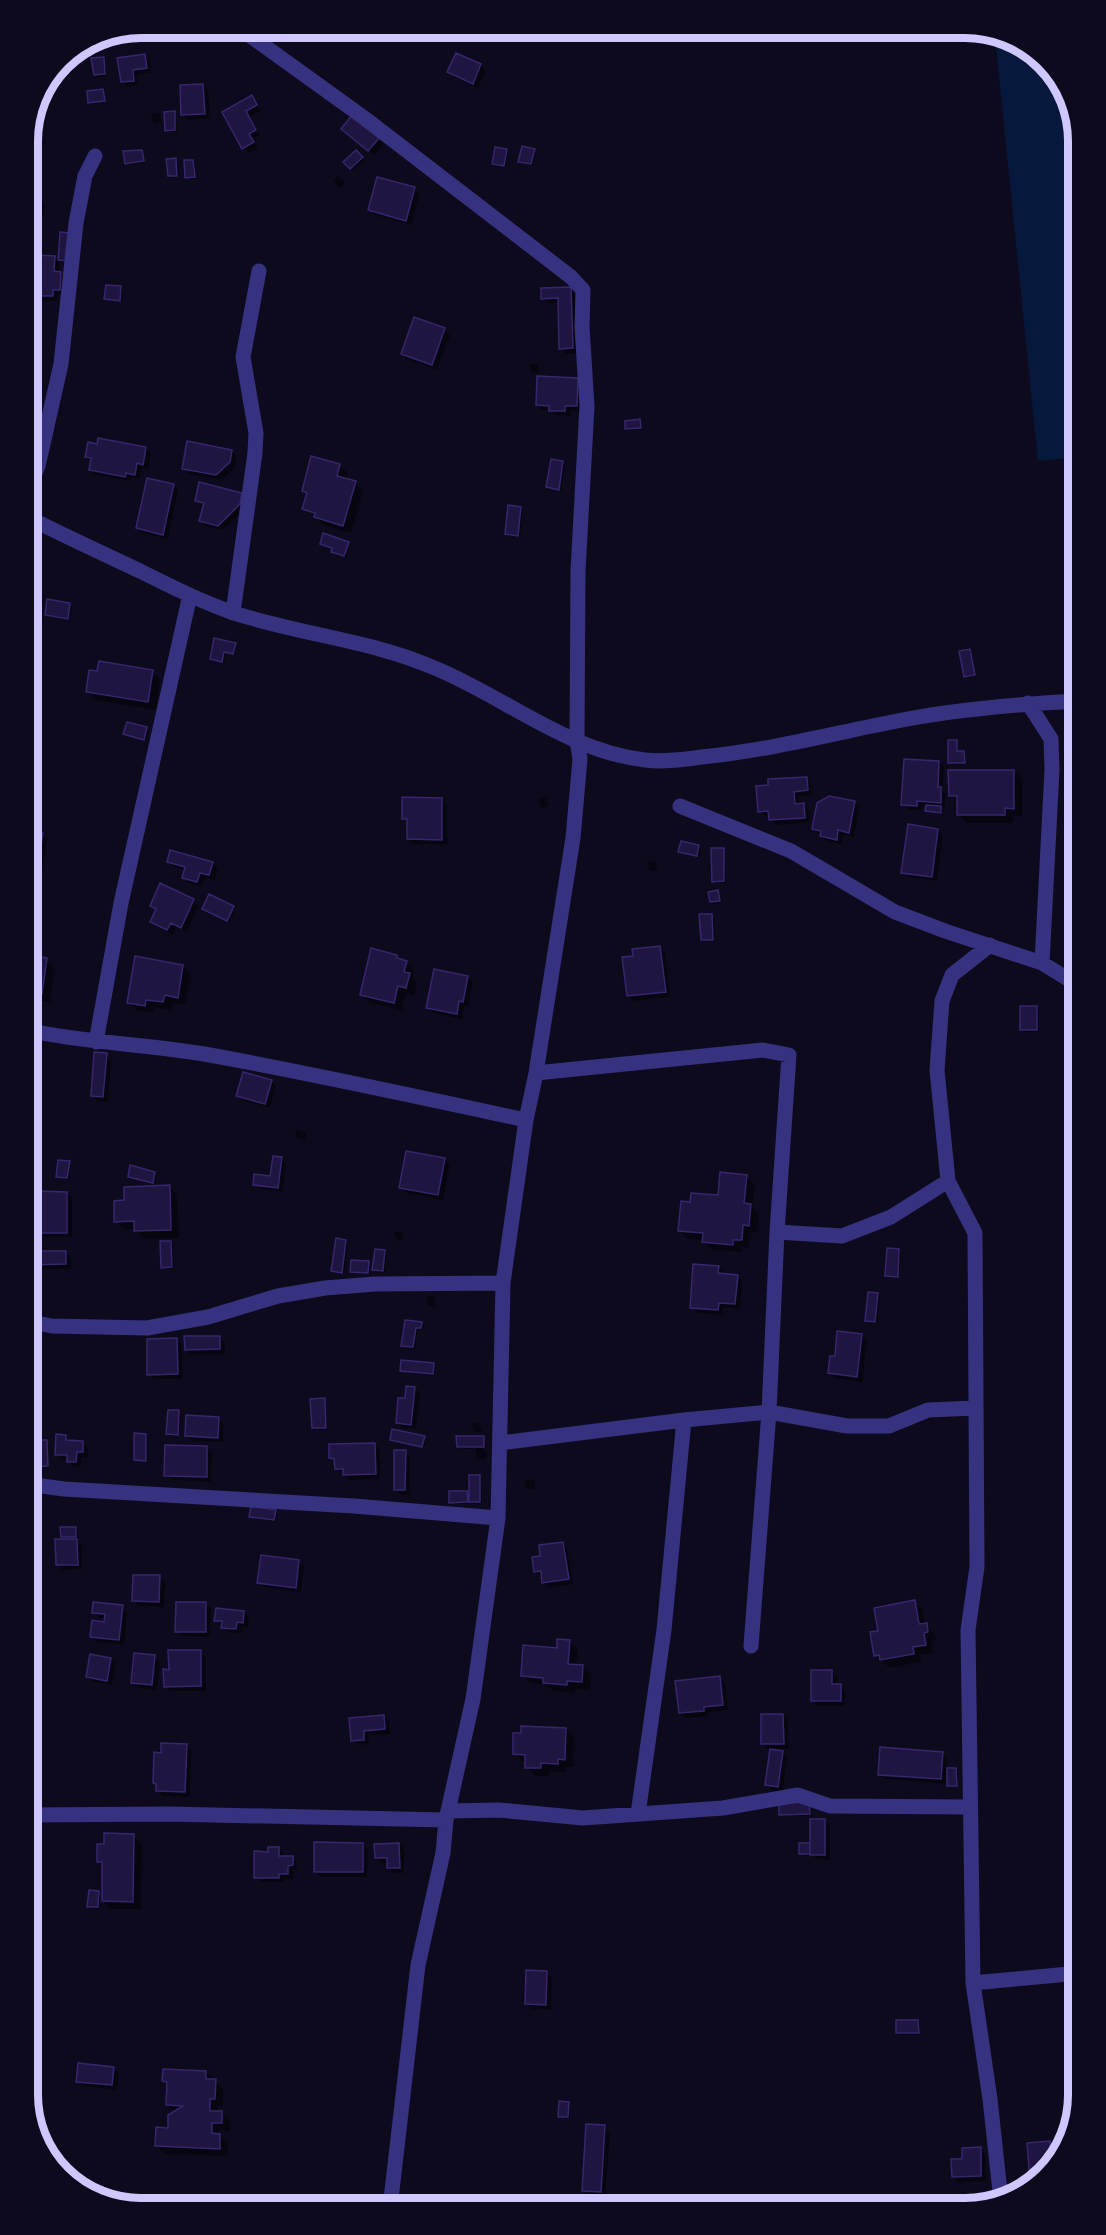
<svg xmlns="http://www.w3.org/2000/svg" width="1106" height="2235" font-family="'PT Sans',sans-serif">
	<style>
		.water { fill: #06183b }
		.shadow { fill: #0007 }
		.building { fill: #1f1540; stroke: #36266d; stroke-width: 1.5 }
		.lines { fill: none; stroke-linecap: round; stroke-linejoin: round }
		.minor { stroke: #373280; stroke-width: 15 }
		.rim { fill: none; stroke: #cfc7ff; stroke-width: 8 }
	</style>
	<rect width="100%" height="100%" fill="#0e0a1e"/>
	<!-- water -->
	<path class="water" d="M995 36 1034 50 1070 97 1079 141V457L1038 461Z"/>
	<!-- shadow -->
	<path class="shadow" d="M141 27H174V36L151 37V41L129 42 124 36V31H121Z
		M457 55 481 65 486 70 478 88 454 77 449 72Z
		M144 56 150 61 151 73 137 75 138 85 127 87 122 82Z
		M103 59 105 61 107 76 97 77 95 75Z
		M203 85 208 90 210 118 188 120 183 114Z
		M103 90 106 103 92 104 90 102Z
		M251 97 261 111 250 117 260 135 254 139 258 148 249 153 244 148 224 112Z
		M44 98 48 101 39 129 31 126Z
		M159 113 162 122 154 123 151 114Z
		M174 113 176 115 177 132H168L166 130Z
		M348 134 378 139 383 144 374 155Z
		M506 150 508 152 506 167 496 166 494 163Z
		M142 151 145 163 128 165 126 163Z
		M534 151 536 153 533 166 520 161Z
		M356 152 364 160 353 170 346 162Z
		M175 160 178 162 179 177 171 178 169 176Z
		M193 161 195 164 196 179H189L186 177Z
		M338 176 345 183 340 188 333 181Z
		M378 178 415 189 420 194 411 225 375 215 370 210Z
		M30 190 35 199H39L44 204 45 215 27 216V191Z
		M61 234 69 262H59V273L65 279V295L58 294 57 301 27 300V267L38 268 54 257 59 262Z
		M121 288 123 290 122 302 108 300 106 298Z
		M571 289 576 294 578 353 566 354 561 348 560 303H548L543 298Z
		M444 330 450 335 437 370 408 359 402 354Z
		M529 364H537L540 373H532Z
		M578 379 583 384 582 411 570 410V416L556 415 550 410H542L537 405Z
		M640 421 642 429 629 430 627 428Z
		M145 448 151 454 148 469 142 468 139 479 131 477 130 481 96 475 91 470 92 462 86 456Z
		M232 451 237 456 235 468 222 480 189 474 184 468Z
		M563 463 565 465 561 491 549 489 547 487Z
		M339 465 348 473 346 480 355 482 363 491 351 533 324 525 304 508 308 496 303 491Z
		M173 485 178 490 168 539 142 533 137 528Z
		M242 494 247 499 244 510 223 530 206 526 201 521 204 506 196 500Z
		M521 509 523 511 520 537 508 536 506 534Z
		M348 543 350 545 346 558 334 554 332 552 333 549 321 544Z
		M70 605 72 607 70 620 48 616 46 614Z
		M235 644 237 646 235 655 226 653 224 663 211 659Z
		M970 651 972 653 976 677 967 678 965 676Z
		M152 671 160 679 156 710 96 700 88 692Z
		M146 729 149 731 146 741 125 734Z
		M956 741 958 744V753L966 755V764L952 765 950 762Z
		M939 762 944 767 942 791 946 794 945 807H940L943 810 942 814 929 813 926 810 927 806H922V810H908L903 804Z
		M1014 771 1022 779V816H1013V823H967L959 815V804L950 795Z
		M806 778 811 783 812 795 798 796 799 805H803L809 810V822L776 825 771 819 770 816H765L759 811Z
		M538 798H546L549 807H541Z
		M441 799 447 804V844H414L409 839V824L403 818Z
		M854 802 859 808 854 837 843 835 842 844 827 841 814 829Z
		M937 830 943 835 937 881 908 877 903 872Z
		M27 832 42 834 47 840 43 867 34 866 29 861 31 847 27 846Z
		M699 847 701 849 699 858 680 851Z
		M723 850 725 852 726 883H715L713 881Z
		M655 861 658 871H650L647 862Z
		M168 862 212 863 218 868 215 880 205 877 202 887 189 883 184 878 185 870 174 867Z
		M27 868 30 871 28 881H27Z
		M718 892 722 903 713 904 711 902Z
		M193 901 198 906 187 932 176 927 173 935 157 927 151 922 156 911 151 906Z
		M233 907 235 909 230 922 206 911Z
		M711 915 714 918 715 941 704 942 702 940Z
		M660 947 665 953 670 997 634 1001 628 996 634 957Z
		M396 956 414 970 413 978 417 982 414 995 406 993 402 1010 370 1003 362 995Z
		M27 957 46 959 54 968 50 1002 34 1000V1005L27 1004Z
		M183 966 191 974 185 1005 173 1003 171 1010 154 1007 153 1013 137 1011 129 1002Z
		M468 977 473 983 468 1007 464 1006 462 1019 433 1013 428 1007Z
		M1037 1008 1039 1010V1032H1023L1021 1029Z
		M106 1055 111 1060 108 1102 98 1101 92 1095Z
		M271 1081 276 1086 270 1108 243 1101 238 1095Z
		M27 1095H31L36 1101V1146L27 1145Z
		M296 1130 306 1133 305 1140 295 1137Z
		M281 1158 286 1164 283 1192 260 1189 255 1184 272 1177Z
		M444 1159 450 1164 443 1200 406 1193 401 1188Z
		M69 1163 71 1165 69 1180 60 1178 58 1176Z
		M155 1173 157 1175 155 1184 129 1176Z
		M746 1176 755 1185 752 1207 759 1214 757 1233 750 1232 749 1248 741 1247V1252L712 1250 704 1240 688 1239 679 1230 691 1204 719 1197Z
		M169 1186 177 1195 179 1238 144 1239 136 1229H124L116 1221 126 1202Z
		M67 1193 72 1198V1237H44L38 1232Z
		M394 1232H402L404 1240 397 1241Z
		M346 1241 348 1244 344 1274 335 1273 333 1271Z
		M171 1242 173 1245 174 1269H164L162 1267Z
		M899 1250 901 1253 899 1278H889L887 1275Z
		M66 1252 71 1258V1269H34L29 1264Z
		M385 1252 387 1254 385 1273 376 1272 373 1269Z
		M368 1262 370 1264V1274L354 1273 352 1271Z
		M718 1267 724 1272 723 1275 737 1276 742 1281 740 1309 723 1307V1315L697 1313 692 1308Z
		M878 1294 880 1296 877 1324 868 1323 866 1321Z
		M434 1296 436 1305 429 1306 426 1297Z
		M406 1321 421 1323 424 1326 423 1330 418 1329 415 1349 403 1345Z
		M862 1335 867 1341 862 1382 835 1378 830 1373 836 1358Z
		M220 1337 225 1342V1354L191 1355 186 1349Z
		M177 1340 182 1345V1379H154L149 1374Z
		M433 1365 435 1367 434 1376 404 1372 402 1370Z
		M414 1388 420 1393 416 1429 403 1428 397 1423 406 1400Z
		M324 1400 326 1402 328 1430H315L313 1428Z
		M178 1412 181 1414 179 1436H170L168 1434Z
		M218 1418 223 1423V1442L192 1441 187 1436Z
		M472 1423H479L482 1432H474Z
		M146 1435 148 1438V1459H135Z
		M65 1436 71 1442 83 1443 88 1448V1457H81V1467L73 1466 68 1460 62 1459 57 1454Z
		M483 1437 485 1440 486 1448 482 1449 487 1453 486 1459H478L476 1457V1449H460L458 1447Z
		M424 1438 426 1440 424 1448 392 1439Z
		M46 1441 48 1443 49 1468H36L34 1466V1451L29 1449Z
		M374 1444 380 1449V1479L350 1480 336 1468V1463L330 1458Z
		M207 1448 212 1453 211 1482 171 1480 166 1475Z
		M405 1452 410 1457V1495H400L395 1489Z
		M479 1476 481 1478 482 1503 473 1504 469 1500V1504H452L450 1502 467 1492 471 1496Z
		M525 1480H533L535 1482V1489H528L525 1487Z
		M275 1511 277 1513 276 1522 253 1518 251 1516Z
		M76 1528 78 1530V1538H75L82 1546V1569L63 1570 57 1565 67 1540 62 1536Z
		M562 1543 567 1548 573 1584 549 1588 544 1583 543 1577 536 1572 534 1558 542 1557Z
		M299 1561 304 1567 301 1592 264 1587 259 1582Z
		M159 1577 165 1582 164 1607 139 1606 134 1601Z
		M914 1602 923 1610 925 1625 934 1633 936 1640 931 1641 933 1653 920 1655 921 1662 890 1668 875 1655 880 1632Z
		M205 1604 211 1609 210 1637 182 1636 177 1631Z
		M122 1607 127 1612 124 1645 97 1642 92 1637 105 1623 106 1618H99L94 1612Z
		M244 1612 249 1618 248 1627 242 1626 241 1634 228 1632 216 1620Z
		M569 1642 578 1650 576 1666 583 1667 591 1675 590 1690 575 1689V1693L553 1691 547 1685 531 1683 522 1675Z
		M200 1651 205 1657 206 1691H170L165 1686 170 1672Z
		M154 1656 160 1662 157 1690 138 1688 132 1683Z
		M110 1659 116 1664 112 1685 93 1682 88 1677Z
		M832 1672 837 1677V1686H840L845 1691V1706H818L812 1701Z
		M719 1678 725 1683 728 1710 708 1712 709 1716 686 1718 681 1713Z
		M383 1716 389 1721 390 1734 368 1735 369 1744 358 1745 353 1740 351 1719Z
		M783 1716 788 1721V1749H767L762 1743Z
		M565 1729 574 1737 573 1767H565V1772L549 1771V1776H535L527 1768V1762H523L515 1754Z
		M186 1745 191 1751 190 1797 162 1796 154 1783 162 1754Z
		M782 1752 787 1757 783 1791 772 1790 767 1785Z
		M942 1753 947 1758V1770H956L958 1772V1787H951L949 1785V1775H946V1784L885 1779 879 1774Z
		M27 1764 29 1784H27Z
		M811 1806V1816H783L781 1814Z
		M825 1821 830 1826V1860L817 1859 813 1856H803L801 1853Z
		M133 1835 142 1844 141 1909H111L103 1901V1866L98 1861Z
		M362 1844 368 1850 367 1877H320L315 1872Z
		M399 1844 404 1849V1873H394L389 1868 388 1863H381L376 1857Z
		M279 1848 284 1854V1857H292L297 1863V1870H293V1879H284V1882H261L256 1877 270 1853Z
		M98 1893 100 1895V1909H91L89 1906Z
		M546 1972 552 1978 551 2010 532 2009 526 2004Z
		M918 2021 920 2023V2034L900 2035 897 2032Z
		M113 2068 119 2074 117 2090 83 2086 78 2081Z
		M206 2072 223 2089V2106H218V2113H222L230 2121V2131L219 2130V2135L228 2143 227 2156 165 2154 157 2146 169 2130 175 2113 167 2105 168 2085 164 2081Z
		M568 2103 570 2105V2119L562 2118 559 2116Z
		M604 2127 610 2132 605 2197 589 2196 584 2191Z
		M980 2149 985 2154 986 2181 958 2182 953 2176 964 2160Z"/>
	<!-- building -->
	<path class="building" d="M141 27H169L170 32H146L147 36 122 37V31Z
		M456 53 481 64 473 84 447 72Z
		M145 54 147 68 133 70 134 81 121 82 117 58Z
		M104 57 105 74 94 75 91 58Z
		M203 84 205 114 181 115 180 85Z
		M103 89 105 101 88 103 87 91Z
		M252 95 257 105 246 111 256 130 249 134 254 142 242 149 222 112Z
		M44 96 47 97 37 127 31 125Z
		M175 111V130L165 131 164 112Z
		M352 115 379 138 368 151 341 129Z
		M522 146 535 149 531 164 518 162Z
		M495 147 507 149 504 166 492 164Z
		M142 150 144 161 125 164 123 151Z
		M356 150 363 157 350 169 343 162Z
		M176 158 177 176H168L166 159Z
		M184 160H193L195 177 185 178Z
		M377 177 415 187 406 221 368 210Z
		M27 189H30L31 197H40V210L27 211Z
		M60 232 69 233 67 261 58 260Z
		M36 255 55 256 54 271 61 272 60 290H53V296H27V266H36Z
		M106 285 121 286 120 301 104 299Z
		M571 287 573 348 559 349 558 298 541 299V288Z
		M414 317 445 328 432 365 401 354Z
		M537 376 578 378 577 406H565V411H549V406L536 405Z
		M640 419 641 428 625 429V421Z
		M98 438 146 447 143 465 137 463 135 475 126 473 125 477 89 470 91 458 85 457 88 442 97 444Z
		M187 441 232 450 230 462 216 475 182 469Z
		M311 456 340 464 337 476 356 481 343 526 314 517 315 513 302 509 307 493 302 491Z
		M551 459 563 461 559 490 546 487Z
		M147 478 174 484 163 535 136 528Z
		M199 482 242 493 240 504 218 526 199 521 204 503 195 501Z
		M508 505 521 507 518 536 505 534Z
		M323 533 349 542 344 556 331 552 332 548 320 544Z
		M47 599 70 603 68 619 45 615Z
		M214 638 236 643 233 654 224 652 222 662 210 659Z
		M970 649 975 675 964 677 959 651Z
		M99 661 153 670 148 702 86 692 89 670 97 671Z
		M127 722 147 727 144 740 123 734Z
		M948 740H957V751H964L965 763H948Z
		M904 759 939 761 938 787H941V803L917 801V806L901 805Z
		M948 770H1014V809L1005 808V815H957V796H949Z
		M807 777 808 790 794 792 795 804 804 803 805 818 769 820 768 811 758 812 756 786 768 785V779Z
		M829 796 855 801 849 833 838 830 837 840 820 836 821 831 812 829 817 803Z
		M402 797 442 798V840L407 839V819H402Z
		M926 805 941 806V813L925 811Z
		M908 824 938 829 932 877 901 873Z
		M27 830 43 833 38 863 27 861 30 843 27 842Z
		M681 841 699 845 697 856 678 852Z
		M711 848H724V881L712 882Z
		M170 850 213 862 209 875 200 873 197 882 182 878 185 867 167 862Z
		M160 883 194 899 181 928 171 923 167 930 150 922 156 909 150 906Z
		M718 890 720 901 710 902 708 892Z
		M209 894 234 906 227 921 202 909Z
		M699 914H712L713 940H701Z
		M660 946 666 992 627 996 622 957 633 956 632 949Z
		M371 948 397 955V958L407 961 404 972 410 973 406 988 398 986 394 1003 360 995Z
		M27 955 47 958 42 994 27 993Z
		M135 956 183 965 178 998 165 995 163 1002 146 1000 145 1006 127 1003Z
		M434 969 468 976 463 1002 459 1001 457 1014 426 1008Z
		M1020 1006H1037V1030H1020Z
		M94 1052 107 1053 103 1097 91 1096Z
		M243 1072 272 1080 265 1104 236 1096Z
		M27 1094H32L31 1141H27Z
		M406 1151 445 1158 438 1195 399 1188Z
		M273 1156 282 1157 278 1188 253 1185 254 1174 270 1176Z
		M58 1160 70 1161 67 1178 56 1177Z
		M130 1165 155 1172 153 1183 128 1177Z
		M720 1172 747 1175 744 1203 751 1204 749 1226 743 1225 742 1240H733V1245L702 1242 703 1233 678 1231 681 1201 690 1202 691 1193 718 1195Z
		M170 1185 171 1230 134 1231V1221L114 1222V1201L124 1200V1187Z
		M37 1191 67 1192V1233H37Z
		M336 1238 346 1240 342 1273 331 1271Z
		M160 1241H171L172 1267 161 1268Z
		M887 1248 899 1249 898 1277 885 1276Z
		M375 1249 385 1250 383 1271 372 1270Z
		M28 1251H66V1264L28 1265Z
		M351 1260 369 1261 368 1273 350 1272Z
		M693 1264 719 1266 718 1273 738 1275 735 1304 719 1303 718 1310 690 1308Z
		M868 1292 878 1293 875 1322 865 1321Z
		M405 1320 422 1322 421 1328H416L413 1347 401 1346Z
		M837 1331 862 1334 857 1377 828 1373 830 1356H835Z
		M184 1336H220V1349L185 1350Z
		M177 1338 178 1374 147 1375V1339Z
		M401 1360 434 1363 433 1374 400 1371Z
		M406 1386 415 1387 411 1425 396 1423 398 1398H405Z
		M325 1398 326 1428H312L310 1399Z
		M168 1410H179L178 1435 166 1434Z
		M186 1415 219 1417 218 1438 185 1436Z
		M392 1429 425 1436 422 1447 390 1440Z
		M134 1433 146 1434V1461L134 1460Z
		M56 1434 66 1435V1440L83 1441V1452H77L76 1462H67V1455H55Z
		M456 1436H484V1447H457Z
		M28 1440H47L48 1466 33 1467 32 1449H28Z
		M375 1443 376 1474 343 1475V1469H335L334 1459 329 1458V1444Z
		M165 1445 207 1446V1477L164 1476Z
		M394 1450H406L405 1490H394Z
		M469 1475H480V1502H469Z
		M449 1491H467L468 1502 449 1503Z
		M251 1506 276 1510 274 1520 249 1517Z
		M60 1527H76V1537H61Z
		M55 1539H77L78 1565H56Z
		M563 1542 569 1579 542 1583 541 1571 534 1572 532 1557 540 1556 539 1545Z
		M261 1555 299 1560 296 1588 257 1583Z
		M133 1575H160L159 1602 132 1601Z
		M915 1600 919 1624 927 1623 928 1632 924 1633 926 1645 913 1647 914 1654 880 1660 879 1655 874 1656 870 1632 878 1631 874 1608Z
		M93 1602 123 1605 119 1640 90 1637 92 1620 104 1622 105 1614 92 1613Z
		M176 1602H206V1632H175Z
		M216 1608 244 1611 243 1623 237 1622 236 1629 221 1628 222 1621H214Z
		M557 1639 570 1640 568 1664 583 1665 582 1682 567 1681V1685L543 1683V1678L521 1676 523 1645 557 1648Z
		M168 1650H201V1686L164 1687 163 1669 169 1670Z
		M134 1653 155 1655 152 1685 131 1683Z
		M90 1654 111 1658 107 1681 86 1677Z
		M811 1670H832V1684H841V1701H811Z
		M720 1676 723 1705 704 1707V1711L679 1713 675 1681Z
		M761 1714H783L784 1744H761Z
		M384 1715 385 1729 364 1731V1740L351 1741 349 1718Z
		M521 1726 566 1728 565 1760 558 1759V1764L541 1763V1768H525V1755L513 1754V1733H521Z
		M161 1743 187 1744 185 1792 156 1791V1784L153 1783 154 1752 161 1753Z
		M880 1747 943 1752 941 1779 878 1775Z
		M770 1749 783 1751 778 1787 765 1785Z
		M947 1768H956L957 1786H947Z
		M809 1802 810 1814 779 1815V1803Z
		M810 1819H825V1855H810Z
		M104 1833 134 1834 133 1902 102 1901V1862H97V1844H104Z
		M314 1842 363 1843V1872H314Z
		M399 1843 400 1868H387V1858H375L374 1844Z
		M799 1843H810V1854H799Z
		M268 1847H279V1856H293V1865L288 1866V1874H279V1878H254V1851L268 1852Z
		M89 1890 99 1891 98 1907H87Z
		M526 1970 547 1971 546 2005 525 2004Z
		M896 2020H918L919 2033H896Z
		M1076 2032H1079V2069H1075L1073 2048 1077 2047Z
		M78 2063 114 2067 112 2085 76 2082Z
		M163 2069 206 2071V2079H216L215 2099H210V2111H222V2123H212V2133L220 2134V2149L155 2146 156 2127 168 2128V2115L183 2106 166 2105 167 2082 162 2081Z
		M559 2101 569 2102 568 2117H558Z
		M586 2124 605 2125 601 2192 582 2191Z
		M1050 2141V2146L1061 2145 1060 2158 1030 2182 1027 2143Z
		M981 2147V2176L952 2177 951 2159H962V2148Z"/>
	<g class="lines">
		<!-- minor -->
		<path class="minor" d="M238 27 363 117 571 277 583 290 582 327 587 406 578 571 577 740 580 759 573 838 536 1073 526 1120 503 1283 498 1518 473 1699 446 1820 443 1853 418 1965 390 2208
			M27 493 38 466 61 364 76 223 85 176 95 156
			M27 517C65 536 104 554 142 572 172 587 202 602 234 613 301 635 372 640 437 669 506 698 568 751 645 760 667 763 690 758 711 756 774 749 835 733 897 721 956 709 1018 704 1079 701
			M233 613 255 453 256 433 243 357 259 271
			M1028 703 1051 739 1052 770 1042 963
			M680 806 791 851 895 912 945 931 1042 963 1079 986
			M990 945 952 975 942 1001 937 1070 948 1181 975 1233 977 1567 968 1630 973 1983 990 2099 1001 2201
			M27 1030C85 1043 145 1044 204 1054 311 1073 419 1097 526 1120
			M96 1042 121 903 190 595
			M536 1073 763 1050 789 1055 777 1232 769 1412 751 1646
			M777 1232 842 1236 891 1217 948 1181
			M27 1321 52 1326 147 1328 208 1317 278 1296 325 1288 375 1284 503 1283
			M500 1443 684 1420 769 1412 847 1426H889L928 1410 976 1408
			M27 1484 64 1489 354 1506 498 1518
			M448 1811 499 1810 583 1818 723 1808 798 1795 830 1806 970 1807
			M638 1814 664 1630 684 1420
			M27 1815 169 1814 446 1820
			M973 1983 1079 1973"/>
	</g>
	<!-- crop -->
	<path d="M0 0H1106V2235H0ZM141 38H965A103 103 0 0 1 1068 141V2095A103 103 0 0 1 965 2198H141A103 103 0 0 1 38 2095V141A103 103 0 0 1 141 38Z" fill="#0e0a1e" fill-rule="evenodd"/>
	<path class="rim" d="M141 38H965A103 103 0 0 1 1068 141V2095A103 103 0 0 1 965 2198H141A103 103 0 0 1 38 2095V141A103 103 0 0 1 141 38Z"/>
</svg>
